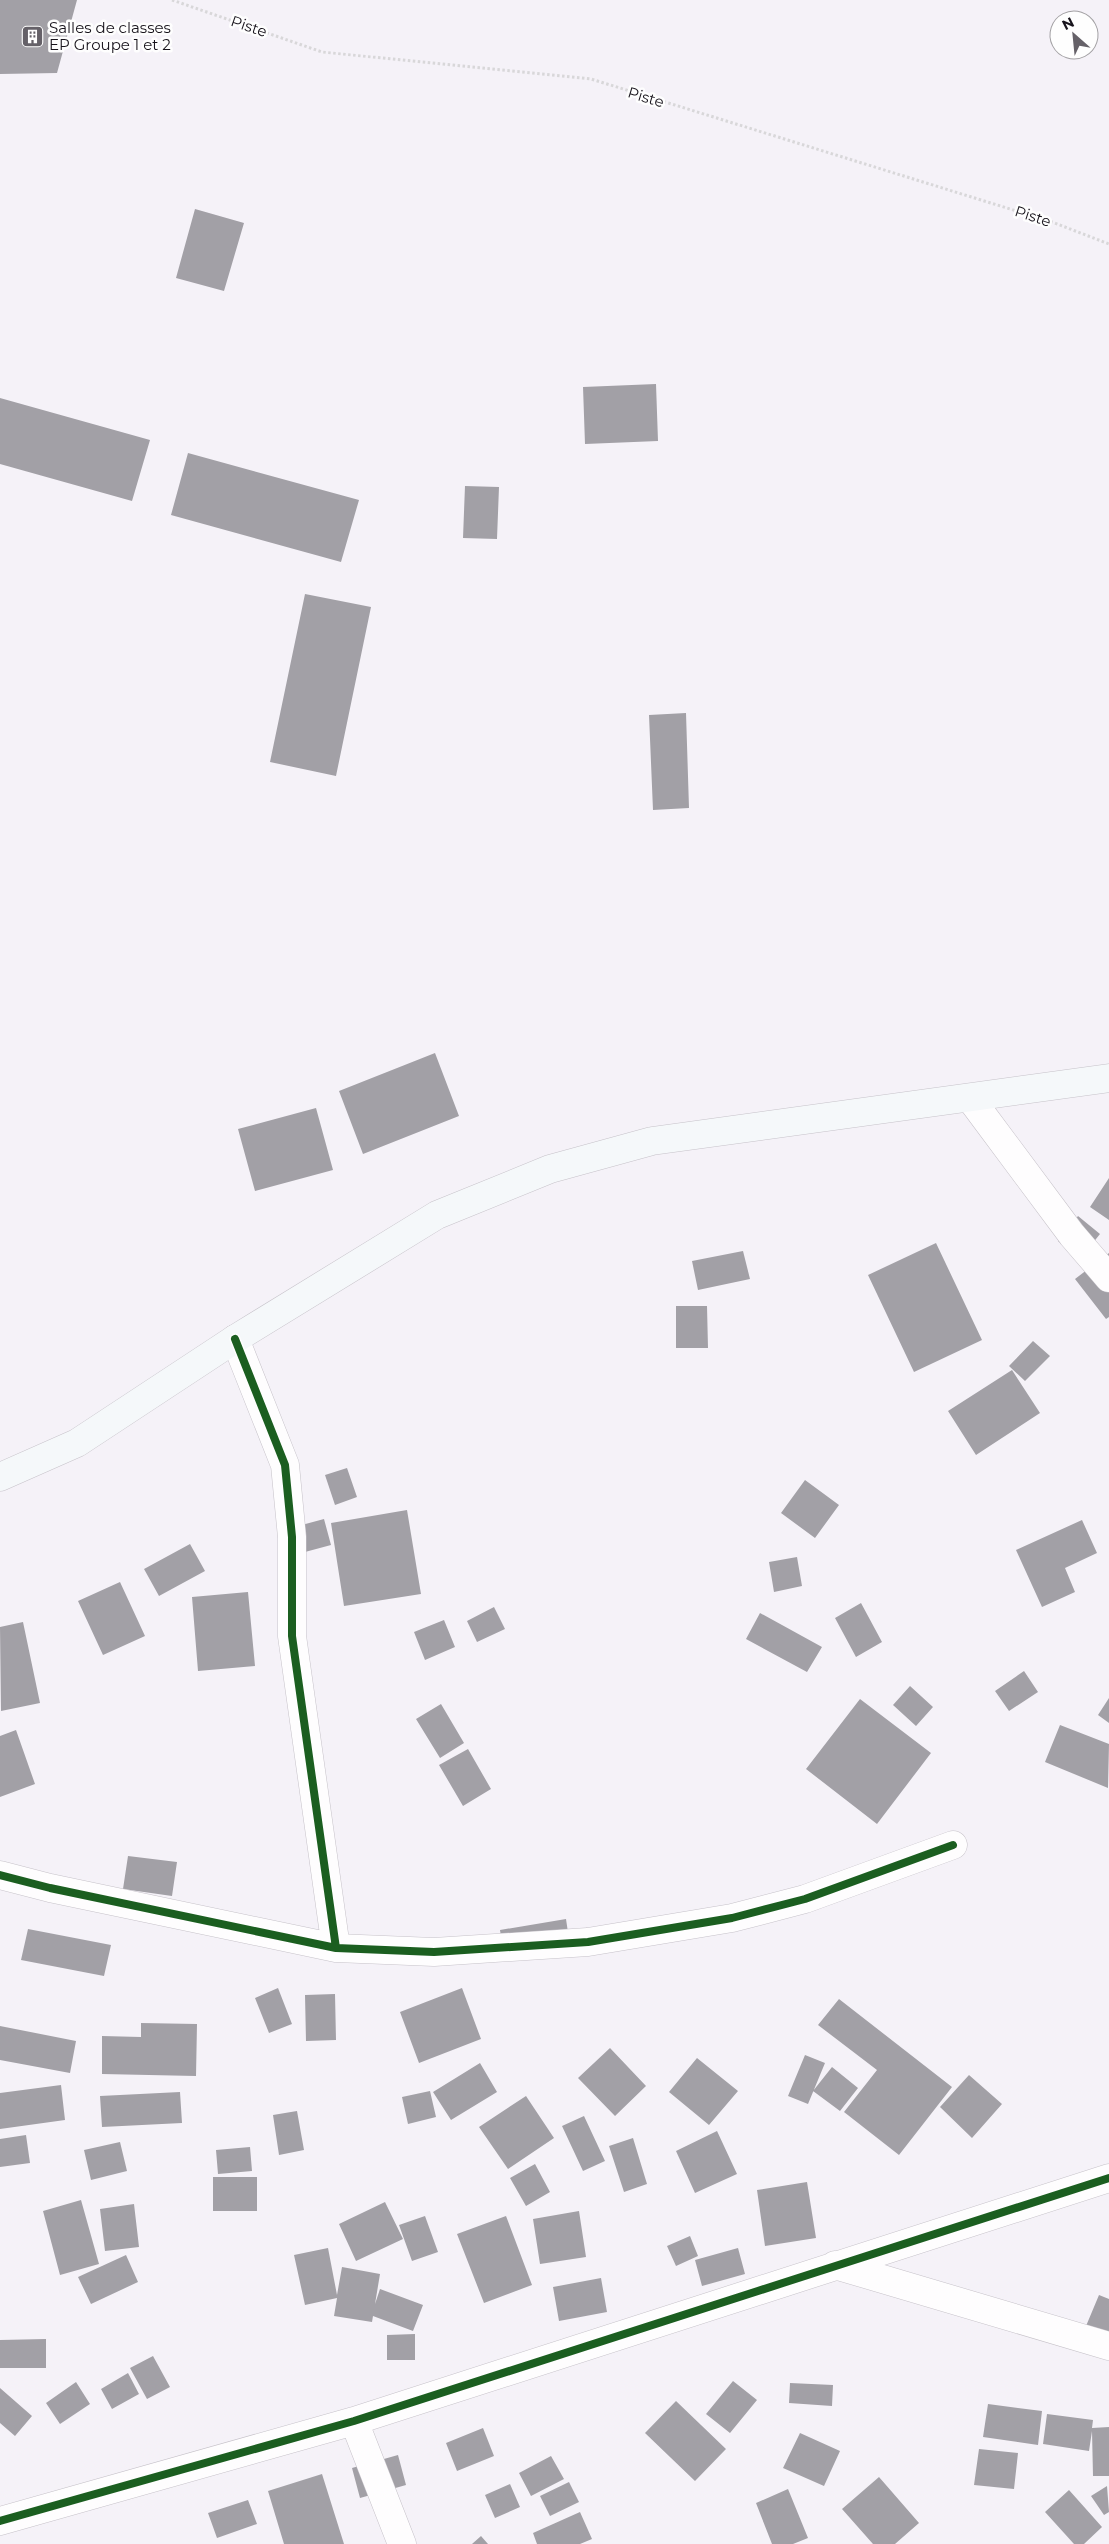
<svg xmlns="http://www.w3.org/2000/svg" width="1109" height="2544" font-family="Montserrat,sans-serif">
	<style>
		.building { fill: #a2a0a6 }
		.lines { fill: none; stroke-linecap: round; stroke-linejoin: round }
		.minor-casing { stroke: #c6c2c9; stroke-width: 29 }
		.secondary-casing { stroke: #c6c2c9; stroke-width: 29 }
		.path { stroke: #d8d7d9; stroke-width: 3; stroke-dasharray: 2.5 2.5; stroke-linecap: butt }
		.minor { stroke: #fefdfe; stroke-width: 28 }
		.secondary { stroke: #f5f8fa; stroke-width: 28 }
		.cycleway-casing { stroke: #fefefe; stroke-width: 11 }
		.cycleway { stroke: #1b5e20; stroke-width: 8 }
		.labels { text-anchor: middle; dominant-baseline: central; stroke-width: 5; stroke-linejoin: round; paint-order: stroke }
		.street-label { font-size: 15px; fill: #17131b; stroke: #fefefe }
		.poi-label { font-size: 15px; fill: #17131b; stroke: #fefefe; text-anchor: start }
	</style>
	<rect width="100%" height="100%" fill="#f5f2f8"/>
	<!-- building -->
	<path class="building" d="M0 0H77L57 73 0 74Z
		M195 209 244 223 224 291 176 278Z
		M656 384 658 441 585 444 583 387Z
		M0 398 150 440 132 501 0 464Z
		M188 453 359 500 341 562 171 515Z
		M465 486 499 487 497 539 463 538Z
		M305 594 371 607 336 776 270 762Z
		M686 713 689 808 653 810 649 715Z
		M435 1053 459 1116 363 1154 339 1091Z
		M316 1108 333 1170 255 1191 238 1129Z
		M1109 1178V1220L1090 1207Z
		M1078 1216 1100 1234 1080 1259 1058 1241Z
		M936 1243 982 1340 914 1372 868 1275Z
		M743 1251 750 1279 698 1290 692 1261Z
		M1109 1253V1317L1106 1319 1075 1279Z
		M676 1306H707L708 1348H676Z
		M1033 1341 1050 1356 1025 1381 1009 1366Z
		M1012 1370 1040 1413 976 1455 948 1411Z
		M347 1468 357 1497 335 1505 325 1475Z
		M805 1480 839 1505 815 1538 781 1513Z
		M407 1510 421 1594 344 1606 331 1523Z
		M324 1519 331 1545 305 1552 298 1526Z
		M1082 1520 1097 1553 1065 1568 1075 1592 1042 1607 1016 1550Z
		M190 1544 205 1571 159 1596 144 1569Z
		M797 1557 802 1586 774 1592 769 1562Z
		M120 1582 145 1636 103 1655 78 1601Z
		M248 1592 255 1666 198 1671 192 1597Z
		M861 1603 882 1642 856 1657 835 1618Z
		M494 1607 505 1629 477 1642 467 1621Z
		M760 1613 822 1647 807 1672 746 1639Z
		M444 1620 455 1647 425 1660 414 1632Z
		M23 1622 40 1703 1 1711 0 1627Z
		M1024 1671 1038 1692 1009 1711 995 1691Z
		M910 1686 933 1707 916 1726 893 1705Z
		M1109 1698V1723L1098 1715Z
		M860 1699 931 1753 877 1824 806 1769Z
		M441 1704 464 1743 440 1758 416 1719Z
		M1060 1725 1109 1744 1108 1788 1045 1762Z
		M16 1730 35 1784 0 1797V1736Z
		M468 1749 491 1789 463 1806 439 1765Z
		M128 1856 177 1862 172 1896 123 1889Z
		M566 1919 570 1946 504 1957 500 1930Z
		M28 1929 111 1945 104 1976 21 1960Z
		M278 1988 292 2024 269 2033 255 1998Z
		M462 1988 481 2039 419 2063 400 2012Z
		M335 1994 336 2040 306 2041 305 1995Z
		M839 1999 952 2087 899 2155 844 2112 877 2070 818 2025Z
		M141 2023 197 2024 196 2076 102 2074V2036L141 2037Z
		M0 2026 76 2041 70 2073 0 2060Z
		M610 2048 646 2086 615 2116 578 2078Z
		M805 2055 825 2063 808 2104 788 2096Z
		M697 2058 738 2091 709 2125 669 2092Z
		M480 2063 497 2092 451 2120 433 2092Z
		M832 2067 858 2088 840 2111 813 2091Z
		M969 2075 1002 2104 972 2138 940 2107Z
		M61 2085 65 2120 0 2129V2093Z
		M430 2091 436 2117 408 2124 402 2097Z
		M180 2092 182 2123 102 2127 100 2096Z
		M526 2096 554 2138 508 2169 479 2127Z
		M297 2111 304 2150 279 2155 273 2115Z
		M584 2116 605 2161 583 2171 562 2126Z
		M717 2131 737 2174 695 2193 676 2151Z
		M26 2135 30 2163 0 2167V2139Z
		M633 2138 647 2184 624 2192 609 2146Z
		M120 2142 127 2171 91 2180 84 2150Z
		M250 2147 252 2171 218 2174 216 2150Z
		M535 2164 550 2192 526 2206 510 2178Z
		M213 2177H257V2211H213Z
		M807 2182 816 2238 765 2246 757 2190Z
		M81 2200 99 2264 60 2275 43 2211Z
		M385 2202 403 2239 356 2261 339 2224Z
		M134 2204 139 2247 105 2251 100 2209Z
		M579 2211 586 2257 540 2264 533 2219Z
		M425 2216 438 2252 412 2261 399 2225Z
		M506 2216 532 2285 484 2303 457 2234Z
		M690 2236 698 2256 676 2266 667 2246Z
		M328 2248 337 2295 342 2267 380 2274 375 2304 380 2289 423 2305 413 2331 373 2316 372 2322 334 2316 337 2298 305 2305 294 2255Z
		M738 2248 745 2274 702 2286 695 2260Z
		M126 2255 138 2282 91 2304 78 2277Z
		M601 2278 607 2312 559 2321 553 2287Z
		M1099 2295 1109 2299V2349L1081 2338Z
		M415 2334V2360H387V2335Z
		M46 2339V2368H0V2340Z
		M153 2356 170 2387 147 2399 130 2368Z
		M128 2373 139 2394 112 2409 101 2389Z
		M733 2381 757 2400 730 2433 706 2414Z
		M76 2382 90 2404 60 2424 46 2403Z
		M790 2383 833 2385 832 2406 789 2403Z
		M0 2388 32 2416 15 2436 0 2423Z
		M676 2401 726 2449 695 2481 645 2433Z
		M988 2404 1042 2411 1038 2445 983 2437Z
		M1047 2414 1093 2420 1092 2428 1109 2427V2476H1093L1092 2431 1089 2451 1043 2444Z
		M483 2428 494 2456 457 2471 446 2443Z
		M800 2433 840 2451 824 2486 783 2468Z
		M979 2449 1018 2453 1014 2489 974 2485Z
		M398 2455 406 2485 360 2498 352 2468Z
		M551 2456 564 2479 531 2496 519 2473Z
		M322 2474 344 2544H284L268 2491Z
		M879 2477 919 2523 895 2544H873L842 2509Z
		M569 2482 579 2502 550 2516 540 2496Z
		M510 2484 520 2507 495 2518 485 2495Z
		M1107 2486 1109 2512 1104 2515 1091 2496Z
		M788 2489 808 2538 793 2544H772L756 2503Z
		M1069 2490 1102 2527 1084 2544H1074L1045 2512Z
		M248 2500 257 2524 217 2538 208 2513Z
		M580 2512 592 2539 580 2544H537L533 2533Z
		M481 2536 488 2544H472Z"/>
	<g class="lines">
		<defs>
			<path id="minor" d="M970 1098 1072 1235 1109 1278
				M235 1339 285 1465 292 1537V1636L336 1948
				M0 1875 50 1888 336 1948 434 1952 588 1942 732 1918 805 1899 953 1845
				M835 2265 1109 2346
				M354 2421 402 2544
				M0 2521 354 2421 1109 2178"/>
			<path id="secondary" d="M0 1477 77 1443 235 1339 437 1215 550 1169 652 1141 1109 1078"/>
		</defs>
		<!-- minor casing -->
		<use href="#minor" class="minor-casing"/>
		<!-- secondary casing -->
		<use href="#secondary" class="secondary-casing"/>
		<!-- path -->
		<path class="path" d="M172 0 322 52 591 79 1052 222 1109 244"/>
		<!-- minor -->
		<use href="#minor" class="minor"/>
		<!-- secondary -->
		<use href="#secondary" class="secondary"/>
		<defs>
			<path id="cycleway" d="M235 1339 285 1465 292 1537V1636L336 1948
				M0 1875 50 1888 336 1948 434 1952 588 1942 732 1918 805 1899 953 1845
				M0 2521 354 2421 1109 2178"/>
		</defs>
		<!-- cycleway casing -->
		<use href="#cycleway" class="cycleway-casing"/>
		<!-- cycleway -->
		<use href="#cycleway" class="cycleway"/>
	</g>
	<!-- icons -->
	<defs>
		<symbol id="building-square" viewBox="-11 -11 22 22"><rect x="-9" y="-9" width="18" height="18" rx="4" fill="#656168" stroke="#fefefe"/><path d="M-4-6H4V6H1V3H-1V6H-4ZM-2.5-4.3h1.7v1.8h-1.7ZM.8-4.3h1.7v1.8H.8ZM-2.5-1h1.7V.8h-1.7ZM.8-1h1.7V.8H.8Z" fill="#fff"/></symbol>
	</defs>
	<g fill-rule="evenodd">
		<use href="#building-square" x="20" y="24" width="25" height="25"/>
	</g>
	<g class="labels">
		<!-- street labels -->
		<g class="street-label">
			<text transform="translate(249 26) rotate(19)">Piste</text>
			<text transform="translate(646 97) rotate(17)">Piste</text>
			<text transform="translate(1033 216) rotate(18)">Piste</text>
		</g>
		<!-- poi labels -->
		<g class="poi-label">
			<text x="49" y="27">Salles de classes<tspan x="49" dy="17">EP Groupe 1 et 2</tspan></text>
		</g>
	</g>
	<!-- north arrow -->
	<g transform="translate(1074 35) rotate(333)"><circle r="24" fill="#fefefe" stroke="#a2a0a3"/>
	<path d="M0-4L9 19L0 12L-9 19Z" fill="#656168"/>
	<text y="-8" font-size="14" font-weight="bold" text-anchor="middle" fill="#17131b">N</text>
	</g>
</svg>
